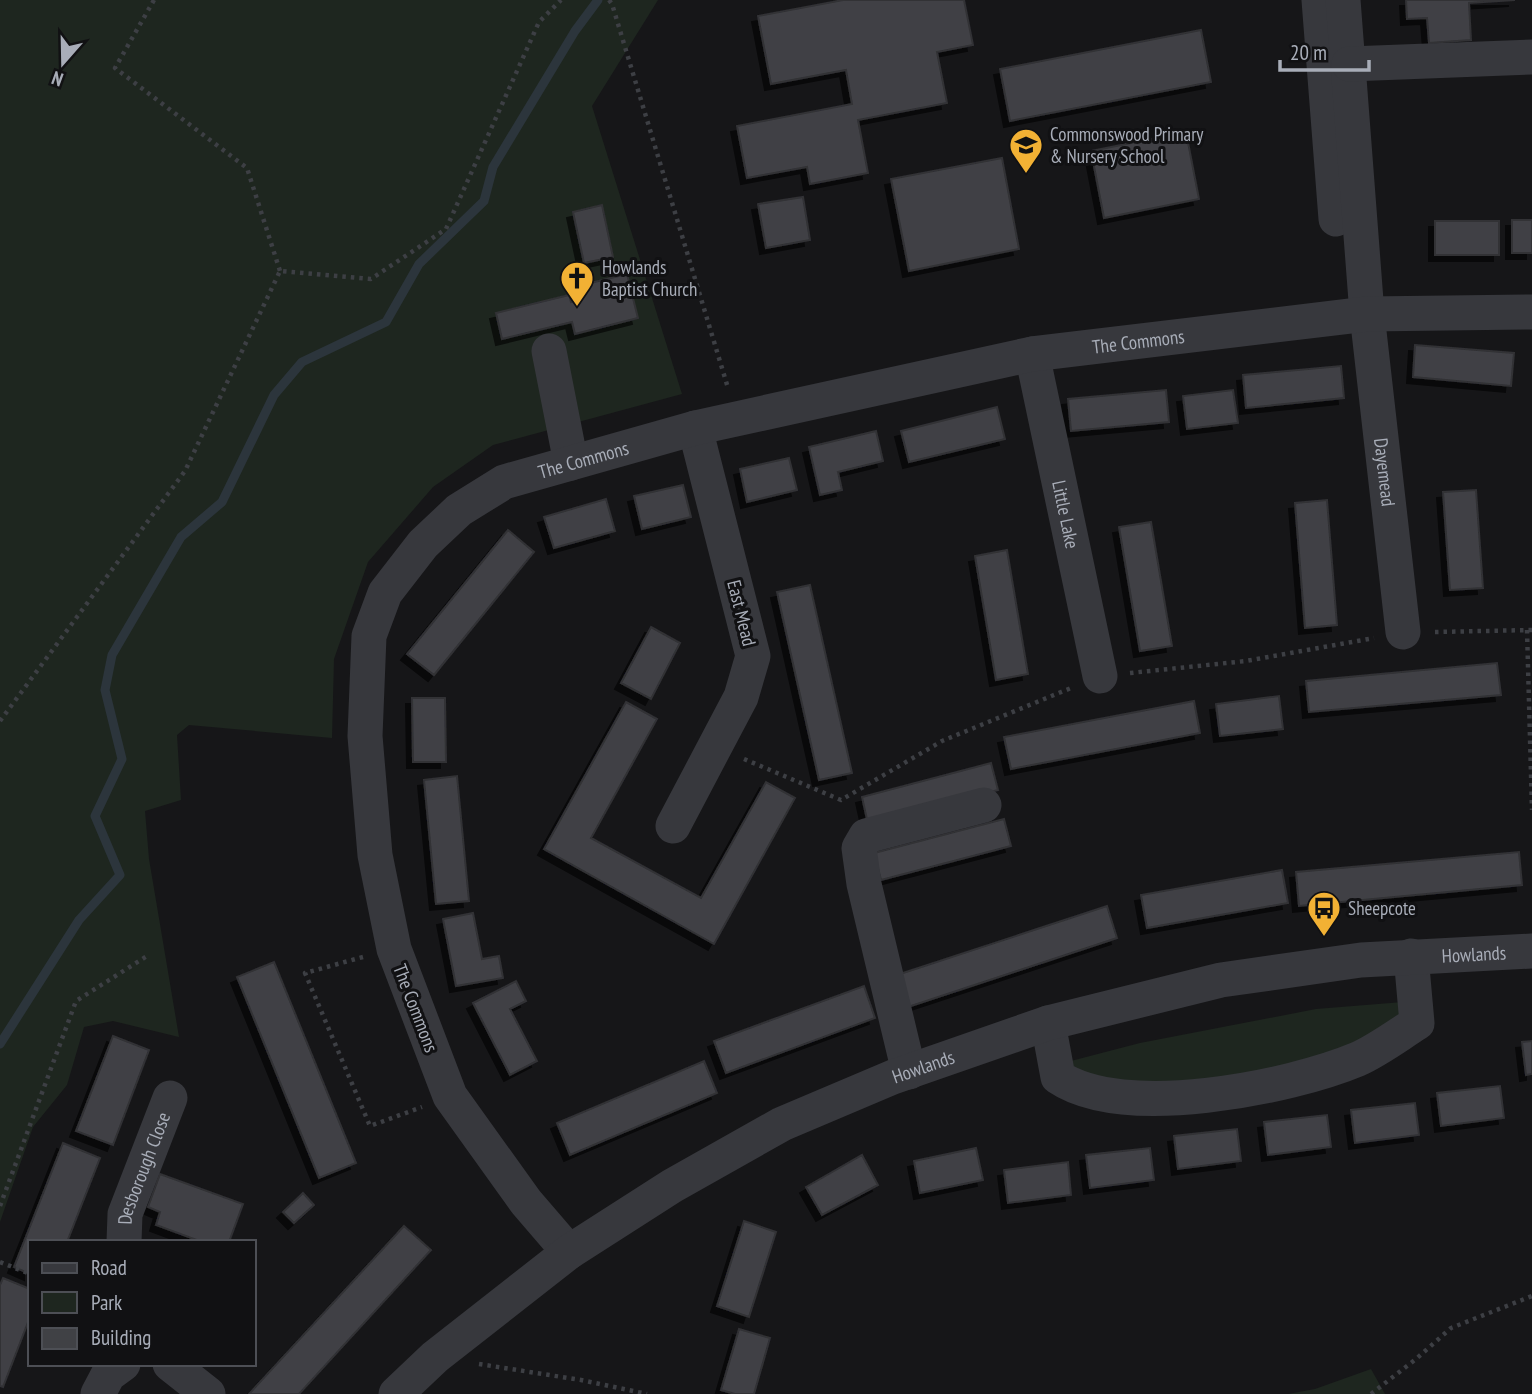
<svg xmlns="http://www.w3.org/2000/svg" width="1532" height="1394" font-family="'PT Sans Narrow',sans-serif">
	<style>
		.green { fill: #1e261f }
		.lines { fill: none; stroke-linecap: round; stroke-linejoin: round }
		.stream { stroke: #2c353c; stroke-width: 9 }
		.building { fill: #404145; stroke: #303034; stroke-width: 2; filter: url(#shadow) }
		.path { stroke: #3d3f44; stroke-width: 4.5; stroke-dasharray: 3.5 5; stroke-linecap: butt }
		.minor { stroke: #37383d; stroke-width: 35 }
		.labels { text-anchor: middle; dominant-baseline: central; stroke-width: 6; stroke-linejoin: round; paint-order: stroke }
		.poi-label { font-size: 19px; fill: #a8adb8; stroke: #111113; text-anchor: start }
		.street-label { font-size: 19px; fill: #a8adb8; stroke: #111113 }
	</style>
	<defs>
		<filter id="shadow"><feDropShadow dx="-6" dy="6" stdDeviation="0" flood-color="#0009"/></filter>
	</defs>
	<rect width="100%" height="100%" fill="#161618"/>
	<!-- green -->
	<path class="green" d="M0 0H658L592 106 682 394 493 445 433 487 368 562 334 659 332 738 189 725 177 735 181 800 145 811 149 859 179 1037 113 1021 84 1027 67 1085 33 1127 0 1222Z
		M1403 1002V1021L1352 1049 1282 1071 1125 1087 1074 1073 1067 1062 1140 1043 1316 1009Z
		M1371 1369 1385 1394H1288L1315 1389Z"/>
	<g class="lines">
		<!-- stream -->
		<path class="stream" d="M0 1044 79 920 120 875 95 816 122 759 105 690 112 655 181 537 222 502 274 395 302 362 386 322 419 264 484 201 493 167 575 31 598 0"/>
	</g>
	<!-- building -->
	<path class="building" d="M843 0H964L973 45 937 52 947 103 858 120 868 173 810 184 807 167 747 178 737 126 852 104 846 70 771 84 758 16Z
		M1406 0H1515L1469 3 1471 40 1429 43 1427 18 1407 19Z
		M1201 30 1211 82 1010 121 1000 69Z
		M1186 132 1199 199 1104 218 1091 151Z
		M1002 158 1019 249 909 271 891 179Z
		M803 197 810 240 766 248 758 204Z
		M602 205 613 257 584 263 573 212Z
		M1512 220H1532V253H1512Z
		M1435 221H1499V255H1435Z
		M627 274 638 318 575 334 572 322 502 339 496 313 569 295 571 302 577 300 574 287Z
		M1415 345 1514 353 1511 386 1413 377Z
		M1341 366 1344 398 1246 408 1243 375Z
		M1166 390 1169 422 1071 431 1068 399Z
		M1233 390 1238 423 1187 429 1183 396Z
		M997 407 1005 439 909 462 901 431Z
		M876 431 883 461 838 472 842 490 820 495 809 447Z
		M789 458 797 490 747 502 740 469Z
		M683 485 691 517 642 529 634 496Z
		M1476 490 1483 588 1450 590 1443 492Z
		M606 499 615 531 554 548 544 517Z
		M1327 500 1337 625 1305 628 1295 503Z
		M1151 522 1172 646 1140 651 1119 527Z
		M508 530 534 552 434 675 407 654Z
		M1007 550 1028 674 996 680 975 556Z
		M810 585 852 773 819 780 777 592Z
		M651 627 680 643 651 699 621 683Z
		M1497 663 1501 695 1309 712 1306 681Z
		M1279 696 1283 729 1220 736 1216 704Z
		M412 698H445L446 762H413Z
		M1194 701 1200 733 1011 769 1004 737Z
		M626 702 657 719 591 838 701 898 766 782 795 798 714 944 544 849Z
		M991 763 998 790 868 824 862 797Z
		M457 776 469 901 436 904 424 780Z
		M1004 819 1011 846 881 880 874 853Z
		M1519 852 1522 885 1299 906 1296 872Z
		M1282 870 1288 903 1147 928 1141 895Z
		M1107 906 1117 938 905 1008 894 976Z
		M473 913 482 959 499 956 503 978 456 986 443 919Z
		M274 962 356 1163 319 1178 237 977Z
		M516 981 526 1001 510 1009 537 1061 510 1075 473 1003Z
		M864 986 875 1018 726 1073 714 1041Z
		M113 1036 149 1050 113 1145 76 1131Z
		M1532 1041V1074L1526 1075 1522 1042Z
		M704 1061 717 1093 570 1155 557 1123Z
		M1500 1086 1504 1118 1441 1126 1437 1093Z
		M1415 1103 1419 1135 1355 1143 1351 1110Z
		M1327 1115 1331 1147 1268 1155 1264 1122Z
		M1237 1129 1241 1161 1178 1169 1174 1136Z
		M63 1143 100 1158 67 1242H30V1274L14 1267Z
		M976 1148 983 1180 920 1193 914 1161Z
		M1150 1148 1154 1180 1090 1188 1086 1155Z
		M862 1155 878 1185 822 1215 806 1187Z
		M1068 1162 1071 1195 1008 1203 1004 1170Z
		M160 1174 243 1204 229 1242H202L156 1225 160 1212 148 1207Z
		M303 1193 314 1205 294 1223 283 1212Z
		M744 1221 776 1232 749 1317 717 1306Z
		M404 1226 431 1250 299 1394H249Z
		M3 1278 30 1289V1317L3 1387 0 1386V1285Z
		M739 1329 770 1338 754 1394H735L721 1390Z"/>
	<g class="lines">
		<!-- path -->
		<path class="path" d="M154 0 115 68 247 168 280 271
			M609 0 612 4 728 388
			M1527 630 1532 810
			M1435 632 1532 630
			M1130 673 1246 661 1374 638
			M0 721 185 471 280 271 371 279 446 229 539 22 561 0
			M744 759 841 800 942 741 1071 688
			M363 957 305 973 370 1126 422 1107
			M0 1206 76 1001 147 956
			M0 1262 30 1274
			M479 1364 581 1380 647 1394
			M1371 1394 1416 1359 1451 1328 1532 1296"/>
		<!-- minor -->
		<g class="minor">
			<path d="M1319 0 1336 219"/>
			<path id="s1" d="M1343 0 1367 314 1403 632"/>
			<path d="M1349 64 1532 57"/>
			<path d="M549 351 571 463"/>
			<path id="s2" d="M1032 354 1100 676"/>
			<path d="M673 826 741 697 753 656 695 428"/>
			<path d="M1048 1023 1058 1077C1123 1121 1289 1088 1358 1059 1378 1050 1398 1035 1417 1023L1411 956"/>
			<path d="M909 1072 864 884 859 848 866 836 984 805"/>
			<path id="s3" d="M124 1242 125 1214 170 1098"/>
			<path id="s4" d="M569 1252 526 1202 450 1096 394 949 375 855 365 736 369 636 385 593 423 544 459 510 504 482 695 428 1032 354 1367 314 1532 312"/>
			<path d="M170 1364 208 1394"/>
			<path d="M98 1394 108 1375 123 1364"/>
			<path id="s5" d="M396 1394 435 1357 569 1252 672 1186 782 1124 893 1077 1048 1023 1221 980 1361 960 1532 951"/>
		</g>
	</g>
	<!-- icons -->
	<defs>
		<symbol id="school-pin" viewBox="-11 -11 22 30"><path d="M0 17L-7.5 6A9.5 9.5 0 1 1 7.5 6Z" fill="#f2b134" stroke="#111113"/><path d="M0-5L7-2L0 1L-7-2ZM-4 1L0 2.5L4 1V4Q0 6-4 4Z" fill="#111"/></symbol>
		<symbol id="church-pin" viewBox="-11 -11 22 30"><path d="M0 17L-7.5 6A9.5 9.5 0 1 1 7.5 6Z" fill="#f2b134" stroke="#111113"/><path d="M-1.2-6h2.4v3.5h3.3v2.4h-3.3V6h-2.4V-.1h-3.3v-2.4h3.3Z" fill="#111"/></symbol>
		<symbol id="bus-pin" viewBox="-11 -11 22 30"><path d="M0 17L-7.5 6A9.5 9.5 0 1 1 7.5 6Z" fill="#f2b134" stroke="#111113"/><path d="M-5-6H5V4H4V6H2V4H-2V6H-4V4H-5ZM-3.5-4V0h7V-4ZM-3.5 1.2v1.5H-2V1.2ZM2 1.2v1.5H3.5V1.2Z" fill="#111"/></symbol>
	</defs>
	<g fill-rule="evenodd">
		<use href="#school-pin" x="1007" y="126" width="38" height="52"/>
		<use href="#church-pin" x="558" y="259" width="38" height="52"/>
		<use href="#bus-pin" x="1305" y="889" width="38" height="52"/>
	</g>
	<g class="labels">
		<!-- poi labels -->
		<g class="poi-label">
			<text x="1050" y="134">Commonswood Primary<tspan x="1050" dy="22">&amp; Nursery School</tspan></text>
			<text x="602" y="267">Howlands<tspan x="602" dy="22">Baptist Church</tspan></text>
			<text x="1348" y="908">Sheepcote</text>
		</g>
		<!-- street labels -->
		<g class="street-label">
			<text stroke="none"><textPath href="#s4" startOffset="1530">The Commons</textPath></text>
			<text stroke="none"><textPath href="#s4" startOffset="962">The Commons</textPath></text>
			<text stroke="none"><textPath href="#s1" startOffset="474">Dayemead</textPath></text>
			<text stroke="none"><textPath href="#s2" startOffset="164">Little Lake</textPath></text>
			<text transform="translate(742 613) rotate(76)">East Mead</text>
			<text stroke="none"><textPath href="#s5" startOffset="1190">Howlands</textPath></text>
			<text transform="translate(416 1008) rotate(69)">The Commons</text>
			<text stroke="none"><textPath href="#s5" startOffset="625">Howlands</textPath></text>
			<text stroke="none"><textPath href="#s3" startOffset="77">Desborough Close</textPath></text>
		</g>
	</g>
	<!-- legend -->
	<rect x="28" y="1240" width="228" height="126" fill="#111113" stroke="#4d4f55" stroke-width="2"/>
	<rect x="42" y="1263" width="35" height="10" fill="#37383d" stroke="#4d4f55" stroke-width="2"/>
	<text x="91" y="1275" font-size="21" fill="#a8adb8">Road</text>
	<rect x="42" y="1292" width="35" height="21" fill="#1e261f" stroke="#4d4f55" stroke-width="2"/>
	<text x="91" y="1310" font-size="21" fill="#a8adb8">Park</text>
	<rect x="42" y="1328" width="35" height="21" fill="#404145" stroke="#4d4f55" stroke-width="2"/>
	<text x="91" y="1345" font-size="21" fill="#a8adb8">Building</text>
	<!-- north arrow -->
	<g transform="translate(63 63) rotate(200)" stroke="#111113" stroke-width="5" paint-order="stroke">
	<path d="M0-5L12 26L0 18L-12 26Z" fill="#a8adb8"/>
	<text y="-10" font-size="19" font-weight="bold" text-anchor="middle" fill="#a8adb8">N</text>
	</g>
	<!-- scale -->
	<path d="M1280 60v10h89v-10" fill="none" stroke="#a8adb8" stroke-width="3.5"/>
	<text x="1290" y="60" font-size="21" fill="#a8adb8" stroke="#111113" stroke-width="5" paint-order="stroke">20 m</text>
</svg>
